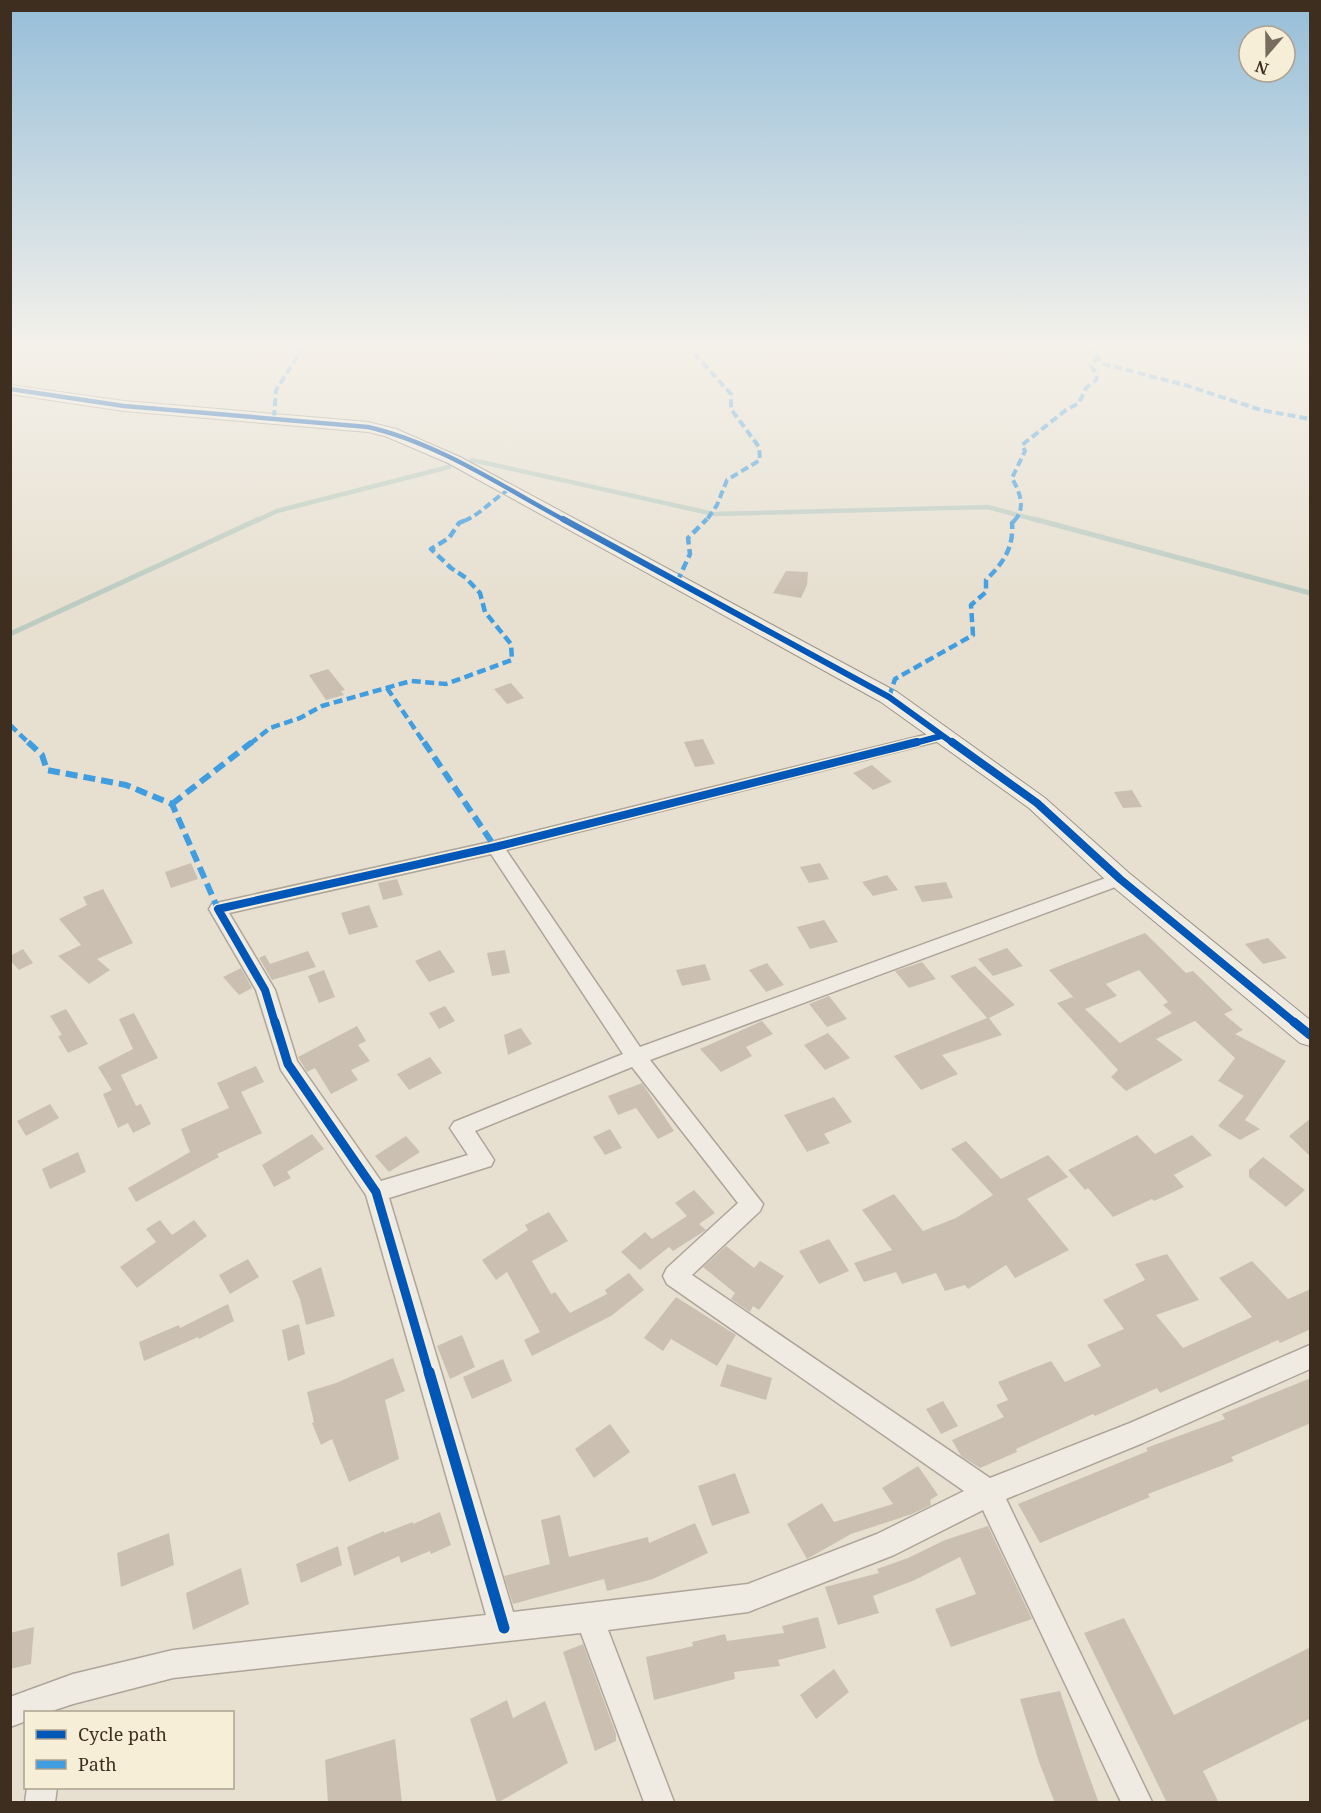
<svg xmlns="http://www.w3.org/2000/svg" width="1321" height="1813" font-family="'Noto Serif',serif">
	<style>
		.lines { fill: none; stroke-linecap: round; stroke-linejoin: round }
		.stream-far1 { stroke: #bcccc2; stroke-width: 4.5 }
		.stream { stroke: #bcccc2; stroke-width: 5 }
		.building { fill: #cbbfb2; fill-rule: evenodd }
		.street-casing { stroke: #ada599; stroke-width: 3 }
		.secondary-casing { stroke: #9c958a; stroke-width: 2 }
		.street { fill: #efebe3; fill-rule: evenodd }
		.secondary { fill: #efebe3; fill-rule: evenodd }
		.quiet-far2 { stroke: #3f9de0; stroke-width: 4; stroke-dasharray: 8 4; stroke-linecap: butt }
		.quiet-far1 { stroke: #3f9de0; stroke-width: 4.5; stroke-dasharray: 9 4.5; stroke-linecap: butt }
		.quiet { stroke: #3f9de0; stroke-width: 6; stroke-dasharray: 12 6; stroke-linecap: butt }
		.cycleway-far4-casing { stroke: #f7eed8; stroke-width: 7 }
		.cycleway-far3-casing { stroke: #f7eed8; stroke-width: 9 }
		.cycleway-far2-casing { stroke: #f7eed8; stroke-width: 11 }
		.cycleway-far1-casing { stroke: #f7eed8; stroke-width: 13 }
		.cycleway-casing { stroke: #f7eed8; stroke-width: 15 }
		.cycleway-far4 { stroke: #0057b8; stroke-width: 4.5 }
		.cycleway-far3 { stroke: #0057b8; stroke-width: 6 }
		.cycleway-far2 { stroke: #0057b8; stroke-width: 8 }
		.cycleway-far1 { stroke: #0057b8; stroke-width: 9 }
		.cycleway { stroke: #0057b8; stroke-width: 11 }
	</style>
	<rect width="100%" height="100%" fill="#e7e0d1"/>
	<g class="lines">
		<!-- stream-far1 -->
		<path class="stream-far1" d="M472 460 714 514 988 507 1040 521
			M256 521 277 511 449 467"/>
		<!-- stream -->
		<path class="stream" d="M1034 519 1310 593
			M10 634 259 519"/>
	</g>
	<!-- building -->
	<path class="building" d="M786 571 808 572 807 585 801 598 773 593Z
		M328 669 345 690 341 691 344 695 326 700 309 675Z
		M511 683 524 698 507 704 494 689Z
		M703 739 715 764 695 767 684 742Z
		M872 765 892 782 873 790 853 773Z
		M1132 790 1142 807 1123 808 1114 792Z
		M191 863 198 879 171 888 165 872Z
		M820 863 829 879 809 883 800 867Z
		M887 875 898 890 873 896 862 882Z
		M397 879 403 895 383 900 378 883Z
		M946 882 953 898 922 902 914 886Z
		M103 889 133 943 97 959 110 970 89 984 58 956 81 945 59 919 87 905 83 897Z
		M369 905 378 927 349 935 341 913Z
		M824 920 838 942 810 949 797 927Z
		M1145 933 1186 973 1193 971 1233 1010 1224 1014 1243 1030 1235 1034 1286 1061 1245 1120 1260 1129 1240 1140 1218 1126 1244 1096 1218 1081 1235 1058 1195 1021 1156 1039 1183 1060 1126 1091 1111 1077 1118 1070 1057 1003 1073 997 1076 1000 1049 970ZM1139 970 1168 1002 1163 1005 1172 1013 1120 1043 1085 1009 1117 996 1106 984Z
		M1268 938 1287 958 1263 964 1245 944Z
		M1007 948 1023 966 993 976 978 959Z
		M23 949 33 963 19 970 10 960V956Z
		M440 950 455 972 429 982 415 961Z
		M505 950 510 973 492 976 487 953Z
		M308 951 316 967 272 980 259 958 265 955 270 964Z
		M922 962 936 979 909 988 895 971Z
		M767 963 784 985 766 992 749 970Z
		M705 964 711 980 682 986 676 970Z
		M975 966 1015 1005 989 1018 1002 1035 942 1055 958 1074 921 1090 894 1056 987 1018 950 976Z
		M241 968 252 988 239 995 223 977Z
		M324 970 335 997 319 1003 308 976Z
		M829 996 847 1019 827 1027 809 1004Z
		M445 1006 455 1021 439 1029 429 1013Z
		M66 1009 88 1044 68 1053 58 1036 62 1035 50 1016Z
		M134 1013 158 1058 121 1075 136 1106 141 1104 151 1124 133 1133 128 1123 118 1128 103 1094 112 1090 98 1067 133 1049 119 1019Z
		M762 1021 773 1034 746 1047 752 1056 721 1072 700 1049Z
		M357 1026 366 1041 358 1045 370 1061 351 1070 358 1080 331 1094 315 1068 307 1072 298 1057Z
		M521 1028 532 1044 508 1055 504 1035Z
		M828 1033 850 1058 825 1070 804 1045Z
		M430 1057 442 1073 409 1090 397 1074Z
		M256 1066 264 1082 241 1092 262 1133 217 1154 219 1157 136 1202 128 1188 190 1152 181 1129 229 1108 217 1083Z
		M642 1083 674 1131 658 1139 636 1108 618 1115 608 1096Z
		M834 1097 852 1122 824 1134 830 1143 807 1152 784 1115Z
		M50 1104 59 1118 26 1136 17 1121Z
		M1311 1118V1157L1289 1136Z
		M610 1129 622 1148 605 1155 593 1137Z
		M312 1134 324 1149 287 1172 291 1178 274 1187 262 1165Z
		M1137 1135 1155 1154 1192 1135 1212 1155 1174 1175 1184 1187 1154 1201 1152 1199 1113 1217 1088 1188 1085 1190 1068 1170Z
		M406 1136 420 1152 389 1172 375 1156Z
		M966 1141 1001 1179 1048 1155 1068 1177 1027 1199 1069 1250 1015 1278 1006 1265 968 1289 965 1285 945 1291 936 1273 902 1284 896 1272 864 1282 854 1263 892 1250 862 1210 894 1194 923 1231 956 1218 993 1195 951 1149Z
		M78 1152 86 1172 50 1189 42 1169Z
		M1263 1157 1305 1190 1286 1207 1249 1177V1170Z
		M694 1190 715 1213 699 1224 706 1230 673 1251 669 1247 640 1270 621 1252 645 1232 652 1239 687 1216 675 1203Z
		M549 1212 568 1241 532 1261 551 1294 555 1292 570 1313 607 1294 605 1290 629 1273 644 1290 611 1316 532 1356 524 1340 540 1332 507 1272 496 1280 482 1260 528 1230 525 1225Z
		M160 1220 172 1235 194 1220 207 1236 137 1288 120 1267 156 1242 146 1229Z
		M829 1239 849 1271 819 1284 799 1251Z
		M726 1246 754 1268 760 1261 784 1276 759 1310 753 1306 750 1312 731 1299 735 1293 703 1267Z
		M1167 1254 1199 1300 1156 1315 1183 1348 1252 1317 1219 1278 1252 1261 1288 1299 1311 1289V1329L1280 1343 1278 1340 1160 1393 1157 1388 1095 1416 1093 1414 1016 1449 1017 1452 980 1468 961 1456 952 1440 1004 1417 996 1405 1008 1400 998 1382 1051 1361 1065 1382 1101 1366 1087 1345 1124 1329 1103 1300 1145 1280 1135 1264Z
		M248 1259 259 1277 230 1294 219 1275Z
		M321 1267 335 1316 306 1325 300 1299 292 1281Z
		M676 1297 736 1335 717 1366 671 1339 663 1351 644 1338Z
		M228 1304 234 1321 199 1339 198 1337 144 1361 139 1342 179 1325 180 1328Z
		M299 1324 305 1354 288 1361 282 1330Z
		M462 1335 475 1367 450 1379 437 1346Z
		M393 1358 405 1391 385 1400 399 1459 349 1482 332 1439 321 1445 312 1423 314 1422 307 1392 336 1383Z
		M503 1359 512 1381 472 1399 463 1377Z
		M727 1364 772 1378 766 1400 720 1386Z
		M1311 1378V1423L1231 1457 1234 1461 1148 1494 1150 1497 1040 1543 1018 1504 1148 1451 1146 1448 1225 1419 1222 1414Z
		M943 1401 958 1426 941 1434 926 1409Z
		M610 1424 630 1452 594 1478 575 1449Z
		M918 1466 938 1495 930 1500 931 1505 912 1514 851 1534 807 1559 787 1524 822 1503 834 1522 893 1504 882 1488Z
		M735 1473 750 1513 712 1526 698 1486Z
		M440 1512 451 1545 431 1554 430 1551 401 1563 399 1556 354 1576 347 1547 384 1531V1533L413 1522V1524Z
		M560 1515 569 1557 648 1537 649 1543 695 1523 708 1553 653 1579 607 1591 604 1579 513 1604 504 1576 550 1564 541 1520Z
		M988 1526 1032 1619 951 1647 935 1609 976 1594 960 1557 915 1580 873 1596 879 1613 838 1625 825 1587 879 1573 877 1569 908 1558 945 1540Z
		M169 1533 174 1565 121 1587 117 1553Z
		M338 1546 342 1565 301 1583 296 1564Z
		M241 1568 249 1604 193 1630 186 1593Z
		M818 1617 826 1648 778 1660 780 1666 734 1672 735 1679 654 1700 646 1657 693 1646 692 1642 725 1634 727 1641 784 1633 782 1626Z
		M1124 1618 1174 1715 1311 1647V1718L1203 1771 1219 1803H1167L1084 1633Z
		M34 1627 31 1664 10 1669V1633Z
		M583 1644 616 1734V1741L595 1751 563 1652Z
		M834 1669 849 1692 816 1719 800 1695Z
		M1060 1691 1085 1765 1099 1803H1055L1039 1762 1020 1699Z
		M507 1700 513 1718 545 1701 568 1763 497 1803 470 1719Z
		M395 1739 402 1803H328L325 1760Z"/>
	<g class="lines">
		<defs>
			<path id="street" d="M941 731 949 736 947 739 506 850 640 1047 1114 875H1126L1129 879 1126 883 650 1060 763 1204 760 1211 692 1275 990 1478 1130 1423 1310 1345V1369L1143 1443 1006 1499 1152 1802H1121L983 1510 894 1555 748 1612 608 1630 674 1802H644L581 1633 173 1678 73 1704 49 1712H26V1721L10 1727V1697L73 1674 173 1650 486 1615 366 1195 281 1070 256 990 209 909 212 904 495 841ZM491 854 623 1054 454 1122 450 1128 468 1155 381 1181 297 1061 275 990 229 913ZM632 1067 738 1203 667 1268 663 1276 667 1284 964 1491 877 1534 748 1584 513 1612 389 1198 491 1166 494 1160 475 1131Z
				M27 1788H57L55 1802H25Z"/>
			<path id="secondary" d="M10 385 124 401 368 422 396 429 460 457 897 692 1045 798 1129 873 1310 1020V1046L1300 1043 1111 885 1029 808 881 702 448 463 385 436 368 432 124 411 10 394Z"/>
		</defs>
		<!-- street casing -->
		<use href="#street" class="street-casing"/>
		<!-- secondary casing -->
		<use href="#secondary" class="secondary-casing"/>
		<!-- street -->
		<use href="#street" class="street"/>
		<!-- secondary -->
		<use href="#secondary" class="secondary"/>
		<!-- quiet-far2 -->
		<path class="quiet-far2" d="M693 343 691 350 731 394V409L759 447 760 460 727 480 717 505 706 521
			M1074 343 1092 351 1104 364 1185 385 1261 410 1310 419
			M274 418 276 390 306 343
			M464 521C481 514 492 500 508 490
			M1014 521C1027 508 1019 491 1012 478L1025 451 1022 445 1066 410 1079 403 1086 388 1096 380 1097 375 1091 366 1098 357"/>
		<!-- quiet-far1 -->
		<path class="quiet-far1" d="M677 582 690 554 688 538 707 519
			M387 688 425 744
			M889 697 895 679 973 635 971 605 986 592V580C1003 563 1014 548 1012 523L1016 519
			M10 725 30 744
			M250 744 270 728 300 718 322 706 411 681 446 684 512 660 511 644 485 612 480 593 466 578 451 568 431 549 449 538 459 523 468 519"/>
		<!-- quiet -->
		<path class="quiet" d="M28 742 42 755 47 770 126 785 172 804 218 909
			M424 742 495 847
			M172 804 252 742"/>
		<defs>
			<path id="cycleway-far4" d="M10 389 124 406 368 427C438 443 503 487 566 521"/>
			<path id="cycleway-far3" d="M563 519 889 697 954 744
				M911 744 941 736"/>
			<path id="cycleway-far2" d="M952 742 1037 803 1120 879 1295 1023
				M275 1023 265 990 218 909 495 847 917 742"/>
			<path id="cycleway-far1" d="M275 1022 288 1064 376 1192 429 1374
				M1294 1022 1310 1035"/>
			<path id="cycleway" d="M429 1372 504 1628"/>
		</defs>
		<!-- cycleway-far4 casing -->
		<use href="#cycleway-far4" class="cycleway-far4-casing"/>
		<!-- cycleway-far3 casing -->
		<use href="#cycleway-far3" class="cycleway-far3-casing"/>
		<!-- cycleway-far2 casing -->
		<use href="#cycleway-far2" class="cycleway-far2-casing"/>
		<!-- cycleway-far1 casing -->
		<use href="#cycleway-far1" class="cycleway-far1-casing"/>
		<!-- cycleway casing -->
		<use href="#cycleway" class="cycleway-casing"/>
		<!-- cycleway-far4 -->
		<use href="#cycleway-far4" class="cycleway-far4"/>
		<!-- cycleway-far3 -->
		<use href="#cycleway-far3" class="cycleway-far3"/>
		<!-- cycleway-far2 -->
		<use href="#cycleway-far2" class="cycleway-far2"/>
		<!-- cycleway-far1 -->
		<use href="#cycleway-far1" class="cycleway-far1"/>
		<!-- cycleway -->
		<use href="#cycleway" class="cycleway"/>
	</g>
	<!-- sky -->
	<linearGradient id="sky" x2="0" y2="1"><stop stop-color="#96bed9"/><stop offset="0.58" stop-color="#f4f1ea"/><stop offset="1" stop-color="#f4f1ea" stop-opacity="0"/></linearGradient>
	<rect width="1321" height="596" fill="url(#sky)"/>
	<!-- border -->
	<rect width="1321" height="1813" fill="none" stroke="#3d2e20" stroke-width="24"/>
	<!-- legend -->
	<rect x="24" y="1711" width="210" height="78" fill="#f7eed8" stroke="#ada18e" stroke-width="1.5"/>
	<rect x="36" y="1730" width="30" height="9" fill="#0057b8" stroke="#ada18e" stroke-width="1.5"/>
	<text x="78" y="1741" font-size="18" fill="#3d2e20">Cycle path</text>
	<rect x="36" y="1760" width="30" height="9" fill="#3f9de0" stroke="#ada18e" stroke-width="1.5"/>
	<text x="78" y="1771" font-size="18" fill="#3d2e20">Path</text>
	<!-- north arrow -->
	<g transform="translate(1267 54) rotate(200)"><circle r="28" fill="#f7eed8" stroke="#ada18e" stroke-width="1.5"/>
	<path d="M0-4.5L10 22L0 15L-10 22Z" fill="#786c5e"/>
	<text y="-9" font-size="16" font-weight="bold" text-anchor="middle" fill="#3d2e20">N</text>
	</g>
</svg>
